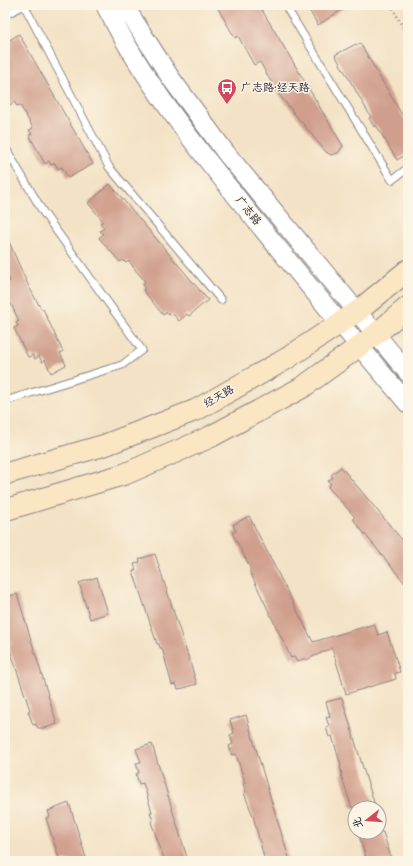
<svg xmlns="http://www.w3.org/2000/svg" width="413" height="866" font-family="Kalam,'LXGW WenKai TC',sans-serif">
	<style>
		.building { fill: #d09e8c }
		.lines { fill: none; stroke-linecap: round; stroke-linejoin: round }
		.service-casing { stroke: #8a8280; stroke-width: 9 }
		.tertiary-casing { stroke: #8a8280; stroke-width: 20 }
		.secondary-casing { stroke: #8a8280; stroke-width: 23 }
		.path { stroke: #8a8280; stroke-width: 2.5; stroke-dasharray: 1 3; stroke-linecap: butt }
		.service { stroke: #fff; stroke-width: 7 }
		.tertiary { stroke: #fff; stroke-width: 18 }
		.secondary { stroke: #fbe6c4; stroke-width: 21 }
		.labels { text-anchor: middle; dominant-baseline: central; stroke-width: 3; stroke-linejoin: round; paint-order: stroke }
		.poi-label { font-size: 11px; fill: #22223b; stroke: #fcf5e5; text-anchor: start }
		.street-label { font-size: 11px; fill: #22223b; stroke: #fcf5e5 }
	</style>
	<rect width="100%" height="100%" fill="#fcf5e5"/>
	<filter id="ink" filterUnits="userSpaceOnUse"><feTurbulence type="fractalNoise" baseFrequency=".025" numOctaves="2"/><feDisplacementMap in="SourceGraphic" scale="8" xChannelSelector="R" yChannelSelector="G"/><feConvolveMatrix kernelMatrix="1 2 1 2 8 2 1 2 1" color-interpolation-filters="sRGB"/></filter>
	<filter id="wash" filterUnits="userSpaceOnUse"><feTurbulence type="fractalNoise" baseFrequency=".012" numOctaves="4" result="noise"/><feDisplacementMap in="SourceGraphic" scale="16" xChannelSelector="R" yChannelSelector="G"/><feGaussianBlur stdDeviation="0.9" result="paint"/><feColorMatrix in="noise" values="0 0 0 0 0 0 0 0 0 0 0 0 0 0 0 0 0 1.4 0 .05"/><feComposite in="paint" operator="in"/></filter>
	<g filter="url(#wash)">
		<rect width="100%" height="100%" fill="#f3e2c5"/>
		<g id="blocks">
			<!-- building -->
			<path class="building" d="M216 5H259L343 146 338 153 331 155 326 152 276 91 260 62 254 65 238 36 235 38Z
				M306 5H349L318 25Z
				M19 34 93 164 68 178 62 167 58 169 55 163 51 165 49 161 45 164 29 135 32 134 29 130 33 128 20 105 17 106 14 102 10 105 5 96V43Z
				M360 43 408 125V153L397 160 376 125 374 127 369 118 371 117 335 55 356 44 357 45Z
				M110 184 208 300 189 316 187 314 179 321 173 314 170 315 167 312 163 315 143 290 145 288 143 284 145 281 137 272 129 261 126 263 123 260 120 262 99 238 103 234 100 231 104 228 100 223 103 221 88 203Z
				M5 233 28 285 41 309H43L63 352 60 353 66 365 51 373 45 360 42 362 39 356 35 359 33 355 28 357 14 328 18 326 16 322 19 321 5 291V283L10 281 5 270Z
				M341 467 408 547V587L355 522 353 518 355 517 328 487 331 484 328 481 333 477 331 475Z
				M249 516 313 642 374 624 378 635 387 632 400 672 395 673 396 679 346 694 332 648 306 660 305 658 297 662 294 657 291 658 250 572V567L232 533 236 531 233 525Z
				M155 554 197 684 184 688 178 689 176 684 172 685 162 648H160L159 644H157L133 571 136 570 134 564 140 562 139 559Z
				M97 577 108 613 90 619 79 583Z
				M17 594 57 724 45 728H38L36 724 33 725 28 711 30 710 10 650 9 645 11 644 5 626V597Z
				M342 698 367 781 376 808H352L341 775 342 774 340 766 341 765 332 736 329 737 326 727 329 726 326 717 330 716 326 702Z
				M246 715 272 803 290 861H265L253 816 244 793 246 792 243 784 245 783 236 754 232 755 229 746 233 744 230 735 234 733 230 720Z
				M152 744 185 851 188 861H165L151 822 153 821 150 812H152L143 783 139 784 136 774 139 773 136 763 141 762 136 749Z
				M69 803 87 861H60L46 818 50 817 48 811Z
				M358 832H383L392 861H367Z"/>
		</g>
	</g>
	<g filter="url(#ink)">
		<use href="#blocks" fill-opacity="0" stroke="#8a8280" stroke-width="1"/>
		<g class="lines">
			<defs>
				<path id="service" d="M5 5 9 13 24 5
					M24 5 109 167 221 300
					M285 5 392 180 408 168
					M5 147 43 212 142 350 122 365 5 401"/>
				<path id="tertiary" d="M105 5C143 80 195 146 248 211 300 276 354 340 408 404
					M124 5 170 77 226 153 408 373"/>
				<path id="secondary" d="M5 474 105 445 196 410 286 359 358 311 408 270
					M5 510 125 474 210 437 303 387 376 334 408 307"/>
			</defs>
			<!-- service casing -->
			<use href="#service" class="service-casing"/>
			<!-- tertiary casing -->
			<use href="#tertiary" class="tertiary-casing"/>
			<!-- secondary casing -->
			<use href="#secondary" class="secondary-casing"/>
			<!-- path -->
			<path class="path" d="M391 5 408 37"/>
			<!-- service -->
			<use href="#service" class="service"/>
			<!-- tertiary -->
			<use href="#tertiary" class="tertiary"/>
			<!-- secondary -->
			<use href="#secondary" class="secondary"/>
		</g>
	</g>
	<!-- icons -->
	<defs>
		<symbol id="bus-pin" viewBox="-11 -11 22 30"><path d="M0 17L-7.5 6A9.5 9.5 0 1 1 7.5 6Z" fill="#d1495b" stroke="#fcf5e5"/><path d="M-5-6H5V4H4V6H2V4H-2V6H-4V4H-5ZM-3.5-4V0h7V-4ZM-3.5 1.2v1.5H-2V1.2ZM2 1.2v1.5H3.5V1.2Z" fill="#fff"/></symbol>
	</defs>
	<g fill-rule="evenodd">
		<use href="#bus-pin" x="216" y="77" width="22" height="30"/>
	</g>
	<g class="labels">
		<!-- poi labels -->
		<g class="poi-label">
			<text x="241" y="88">广志路·经天路</text>
		</g>
		<!-- street labels -->
		<g class="street-label">
			<text transform="translate(248 211) rotate(51)">广志路</text>
			<text transform="translate(219 397) rotate(-30)">经天路</text>
		</g>
	</g>
	<!-- margin -->
	<rect width="413" height="866" fill="none" stroke="#fcf5e5" stroke-width="20"/>
	<!-- north arrow -->
	<g transform="translate(367 820) rotate(253)"><circle r="19" fill="#fcf5e5" stroke="#a5a1a1"/>
	<path d="M0-3L7 15L0 10L-7 15Z" fill="#d1495b"/>
	<text y="-6" font-size="11" font-weight="bold" text-anchor="middle" fill="#22223b">北</text>
	</g>
</svg>
